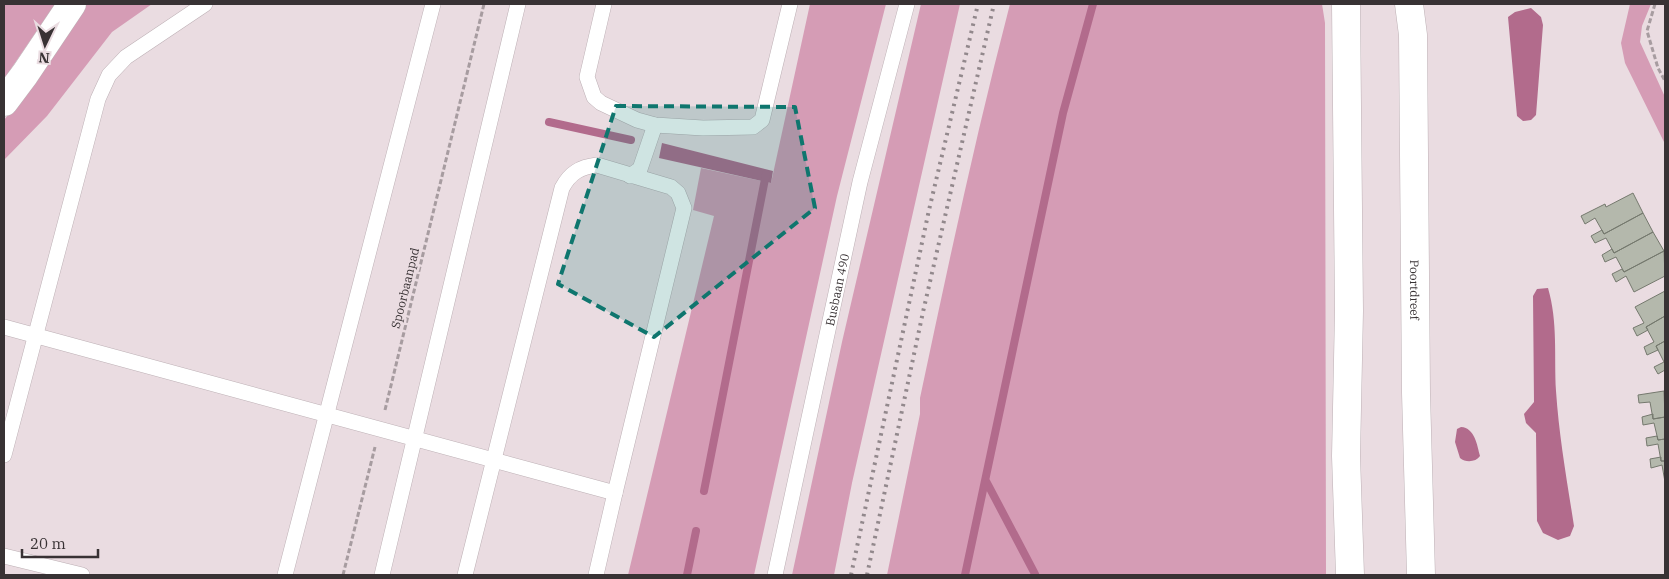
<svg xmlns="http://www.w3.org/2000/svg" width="1669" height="579" font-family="'IBM Plex Serif',serif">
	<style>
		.green { fill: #d59cb5 }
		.water { fill: #b26b8c }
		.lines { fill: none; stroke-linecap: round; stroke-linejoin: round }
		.stream { stroke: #b26b8c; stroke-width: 8 }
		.building { fill: #b4b8ac; stroke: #75796e }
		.lane-casing { stroke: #bdb0b5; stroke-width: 16 }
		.secondary-casing { stroke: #bdb0b5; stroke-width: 29 }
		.path { stroke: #a79ca0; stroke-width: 3; stroke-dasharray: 5 2.5; stroke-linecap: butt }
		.lane { stroke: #fff; stroke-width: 15 }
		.secondary { stroke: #fff; stroke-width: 28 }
		.rail { stroke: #92888c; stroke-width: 4; stroke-dasharray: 2.5 5; stroke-linecap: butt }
		.marked { fill: #0f766e; fill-opacity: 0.2; stroke: #0f766e; stroke-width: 4; stroke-dasharray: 10 6; stroke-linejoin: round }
		.labels { text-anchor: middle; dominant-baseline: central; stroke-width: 5; stroke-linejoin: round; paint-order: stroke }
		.street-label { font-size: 12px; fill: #383234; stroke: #eadce1 }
	</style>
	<rect width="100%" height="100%" fill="#eadce1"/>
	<!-- green -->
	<path class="green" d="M4 4H55L4 79Z
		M85 4H152L112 32 47 116 4 160V120L23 97Z
		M810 4H886L837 196 754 575H628L714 216 693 210 701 168 771 183Z
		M921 4H960L852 483 834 575H792L842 342Z
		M1010 4H1322L1325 23 1326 575H887L920 414V398C948 266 976 134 1010 4Z
		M1630 4H1651L1642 26 1640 42 1665 97V144L1625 63 1621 43Z"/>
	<!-- water -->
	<path class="water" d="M1531 8 1541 17 1543 25 1536 115 1531 120 1523 121 1517 116 1508 17 1515 12Z
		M662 143 773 171 771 183 659 158Z
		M1548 288C1558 322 1554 356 1556 391 1559 436 1567 481 1574 526L1570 536 1558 540 1543 533 1537 521 1536 433 1526 423 1524 414 1534 402 1533 296 1537 289Z
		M1461 427C1475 428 1477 445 1480 456 1476 462 1466 463 1460 458L1455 442 1457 429Z"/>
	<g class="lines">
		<!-- stream -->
		<path class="stream" d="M549 122 631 140
			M986 481 1035 574
			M704 491 766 174
			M687 575 696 531
			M965 575 1063 113 1093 4"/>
	</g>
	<!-- building -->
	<path class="building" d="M1633 193 1643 213 1604 234 1595 218 1585 224 1581 216 1605 204 1606 207Z
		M1643 213 1653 232 1614 253 1606 238 1595 243 1591 236 1602 230 1604 234Z
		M1653 232 1664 251 1624 272 1616 257 1605 262 1602 255 1612 249 1614 253Z
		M1664 251 1665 276 1634 292 1626 276 1616 282 1612 274 1622 269 1624 272Z
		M1665 291V316L1646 327 1648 330 1637 336 1633 328 1644 323 1635 307Z
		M1665 316V341L1656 346 1658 350 1647 355 1644 347 1654 342 1646 327Z
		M1665 341V370L1658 374 1654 367 1664 362 1656 346Z
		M1664 391 1665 417 1653 419 1650 402 1639 403 1638 395Z
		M1653 414V419L1665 417V439L1658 440 1654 423 1643 425 1642 417Z
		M1657 436 1658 440 1665 439V461H1661L1658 444 1647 446 1646 438Z
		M1661 457V461H1665V482L1662 465 1651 468 1650 459Z"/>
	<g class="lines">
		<defs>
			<g id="lane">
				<path d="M604 4 587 77 594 97 601 103 637 120 655 125 703 128 753 127 762 120 790 4"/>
				<path d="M630 176 640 169 655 125"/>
				<path d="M4 327 615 493 596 575"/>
				<path d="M4 455 98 99 109 75 126 57 205 4"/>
				<path d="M4 556 82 575"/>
				<path d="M285 575 433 4"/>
				<path d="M382 575 518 4"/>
				<path d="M465 575 562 188C570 173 580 167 597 165L671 187 678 193 684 208 615 493"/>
				<path id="s1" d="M775 575 860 182 907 4"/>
			</g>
			<g id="secondary">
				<path d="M1346 4 1349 311 1346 456 1350 575"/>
				<path id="s2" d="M1409 4 1413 35 1416 393 1421 575"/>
				<path d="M4 102 25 74 72 4"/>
			</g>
		</defs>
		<!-- lane casing -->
		<use href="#lane" class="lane-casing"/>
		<!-- secondary casing -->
		<use href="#secondary" class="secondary-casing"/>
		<!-- path -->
		<path class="path" d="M1655 4 1647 31 1658 68 1665 81
			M385 410 484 4
			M343 575 375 447"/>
		<!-- lane -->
		<use href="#lane" class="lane"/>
		<!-- secondary -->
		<use href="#secondary" class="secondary"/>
		<!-- rail -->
		<path class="rail" d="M851 575 929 210 978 4
			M867 575 923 312 994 4"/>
	</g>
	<!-- marked area -->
	<path class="marked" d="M616 106 795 107 815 208 654 337 558 284Z"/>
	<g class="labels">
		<!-- street labels -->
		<g class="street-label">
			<text transform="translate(405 288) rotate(-76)">Spoorbaanpad</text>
			<text stroke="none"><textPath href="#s1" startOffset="292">Busbaan 490</textPath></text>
			<text stroke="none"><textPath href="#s2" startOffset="286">Poortdreef</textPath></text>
		</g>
	</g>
	<!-- border -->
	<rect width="1669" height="579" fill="none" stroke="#383234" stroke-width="10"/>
	<!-- north arrow -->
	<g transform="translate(45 45) rotate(184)" stroke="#eadce1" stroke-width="4" paint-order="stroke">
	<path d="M0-4L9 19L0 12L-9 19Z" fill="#383234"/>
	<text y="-8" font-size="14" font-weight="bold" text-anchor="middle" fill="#383234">N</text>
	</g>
	<!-- scale -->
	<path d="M22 549v8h76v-8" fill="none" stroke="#383234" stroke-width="2.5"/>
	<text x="30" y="549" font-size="15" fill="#383234" stroke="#eadce1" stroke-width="4" paint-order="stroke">20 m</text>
</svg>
